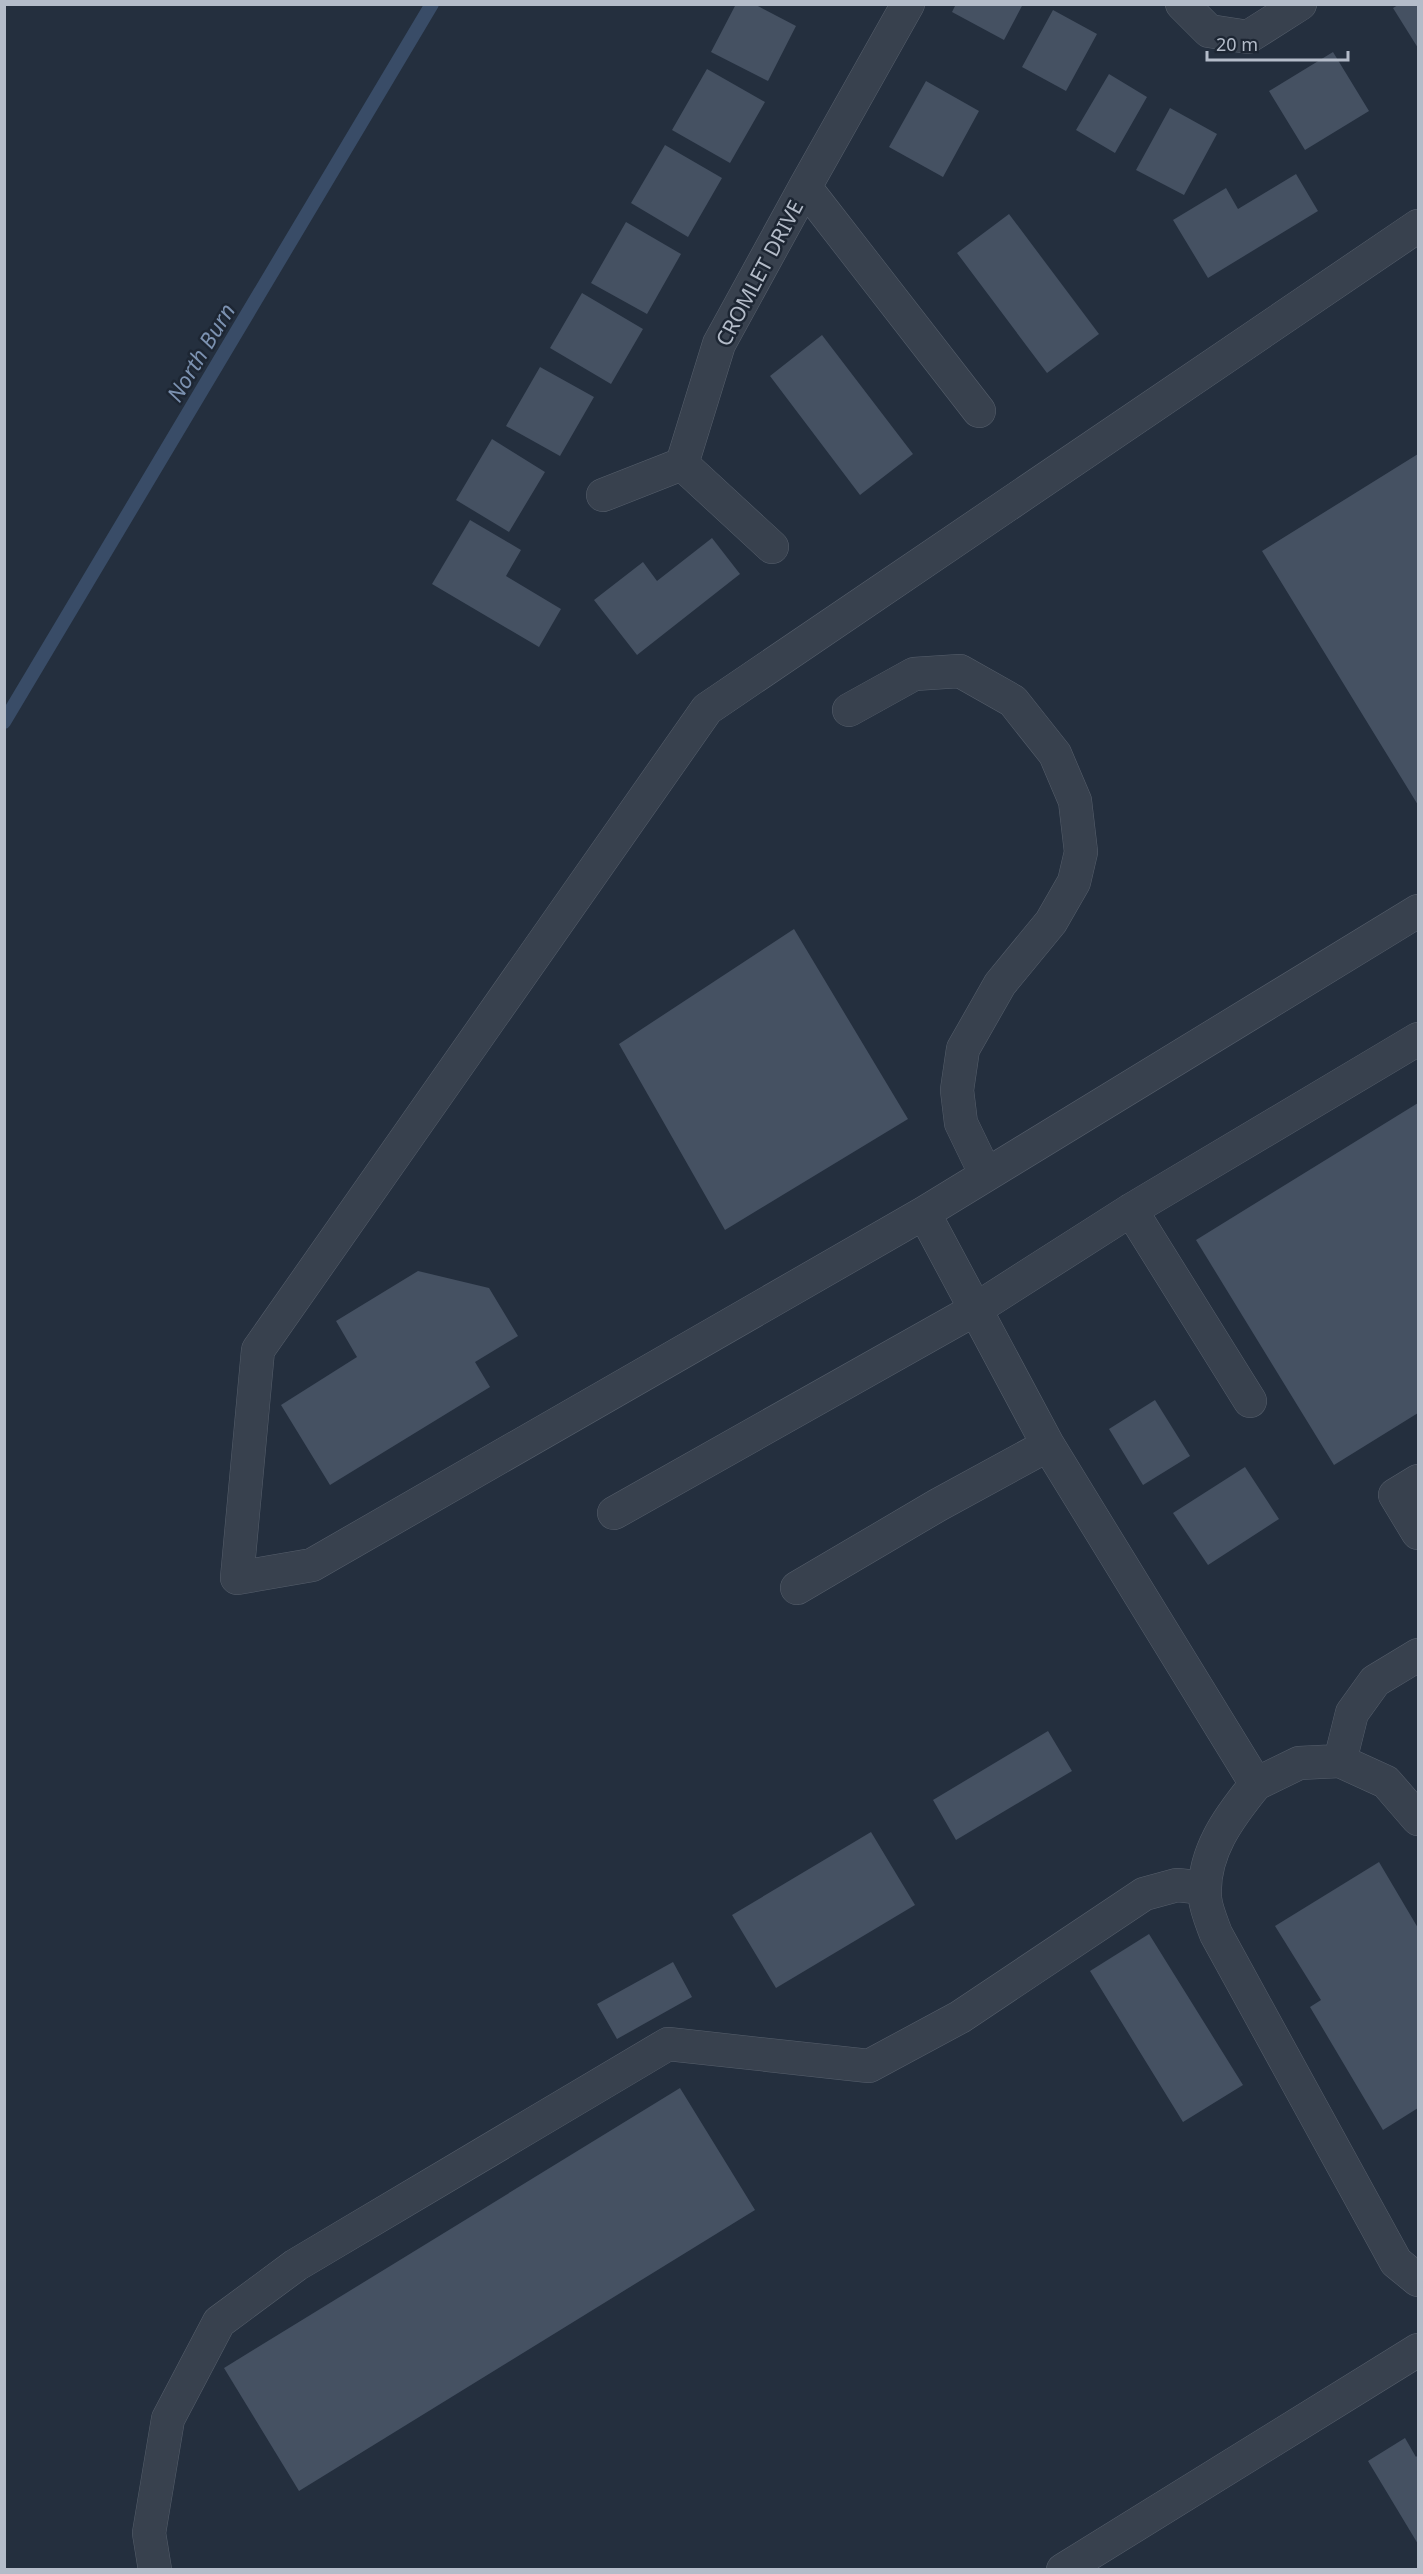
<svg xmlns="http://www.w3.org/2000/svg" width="1423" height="2574" font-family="'Noto Sans',sans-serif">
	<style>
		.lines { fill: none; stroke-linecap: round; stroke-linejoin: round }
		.stream { stroke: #394c67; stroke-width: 14 }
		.building { fill: #455162 }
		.minor-casing { stroke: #565f6c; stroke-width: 34 }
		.minor { stroke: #38414e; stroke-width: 33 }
		.labels { text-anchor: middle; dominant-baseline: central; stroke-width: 5; stroke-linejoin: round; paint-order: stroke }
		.street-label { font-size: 21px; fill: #b4bcc9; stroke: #1d2633 }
		.water-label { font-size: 22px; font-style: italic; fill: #7c92b1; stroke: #1d2633 }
	</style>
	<rect width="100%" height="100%" fill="#242f3e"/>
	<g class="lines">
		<!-- stream -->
		<path class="stream" d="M4 722 432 4"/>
	</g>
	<!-- building -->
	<path class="building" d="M736 4H754L796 26 768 81 711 52Z
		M956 4H1023L1004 40 952 12Z
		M1398 5H1418V48L1393 8Z
		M1053 10 1097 34 1066 91 1022 67Z
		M1333 52 1369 111 1305 150 1269 91Z
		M707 69 765 102 730 163 672 130Z
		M1109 74 1147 97 1115 153 1076 130Z
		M926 81 979 111 943 177 889 147Z
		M1170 108 1217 134 1184 195 1136 170Z
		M665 145 722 178 688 237 631 203Z
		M1296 174 1318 211 1208 278 1173 220 1226 188 1238 209Z
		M1009 214 1099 334 1047 373 957 253Z
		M626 222 681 254 647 314 591 283Z
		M582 293 643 329 611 384 550 348Z
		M822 335 913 454 860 495 770 376Z
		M540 367 594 397 560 456 506 426Z
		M492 439 545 472 509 532 456 500Z
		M1418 454V805L1262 551Z
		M470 520 521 550 506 576 561 609 539 647 432 584Z
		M712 538 740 574 637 655 594 600 643 562 657 581Z
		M794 929 908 1119 725 1230 619 1044Z
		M1418 1103V1413L1334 1465 1196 1240Z
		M418 1271 489 1288 518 1336 475 1362 490 1387 330 1485 281 1405 357 1357 336 1321Z
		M1155 1400 1190 1456 1143 1485 1109 1429Z
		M1245 1467 1279 1519 1208 1565 1173 1513Z
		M1048 1731 1072 1771 956 1840 933 1800Z
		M871 1832 915 1905 776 1988 732 1915Z
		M1379 1862 1418 1928V2108L1383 2130 1310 2007 1321 2000 1275 1926Z
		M1149 1934 1243 2085 1183 2122 1090 1971Z
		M673 1962 692 1997 617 2039 597 2004Z
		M680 2088 755 2210 299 2491 224 2368Z
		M1405 2438 1416 2457 1418 2455V2544L1368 2461Z"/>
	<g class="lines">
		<defs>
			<path id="minor" d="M1182 4 1209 31 1248 37 1300 4
				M805 187 979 411
				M1418 226 707 709 258 1350 237 1578 312 1565 924 1213 1418 911
				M603 495 682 464
				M772 547 682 464 719 344 805 187 908 4
				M849 710 914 674 960 671 1013 701 1055 754 1075 801 1081 852 1074 882 1051 922 1000 984 963 1049 957 1090 961 1123 986 1175
				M1131 1210 1250 1401
				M924 1213 1048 1445 1256 1784C1229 1817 1202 1853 1205 1898 1206 1909 1212 1923 1216 1934L1396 2262 1418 2280
				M1418 1481 1395 1495 1418 1533
				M614 1513 976 1309 1131 1210 1418 1039
				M797 1588 938 1505 1048 1445
				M1340 1761 1352 1713 1375 1681 1418 1655
				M1256 1784 1299 1763 1340 1761 1386 1782 1418 1819
				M155 2570 149 2533 168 2419 219 2322 296 2265 668 2044 869 2066 960 2017 1144 1894 1177 1885 1205 1888
				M1063 2570 1418 2350"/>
		</defs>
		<!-- minor casing -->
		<use href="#minor" class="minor-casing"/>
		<!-- minor -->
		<use href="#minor" class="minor"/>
	</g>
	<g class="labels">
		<!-- street labels -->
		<g class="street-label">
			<text transform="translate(759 273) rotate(-62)">CROMLET DRIVE</text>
		</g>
		<!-- water labels -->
		<g class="water-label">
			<text transform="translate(200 352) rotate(-59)">North Burn</text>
		</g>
	</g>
	<!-- border -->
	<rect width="1423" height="2574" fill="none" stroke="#b4bcc9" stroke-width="12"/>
	<!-- scale -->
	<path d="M1207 51v9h141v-9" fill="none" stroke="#b4bcc9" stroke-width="3"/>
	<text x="1216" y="51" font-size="18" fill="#b4bcc9" stroke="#1d2633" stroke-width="4.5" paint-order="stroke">20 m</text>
</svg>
